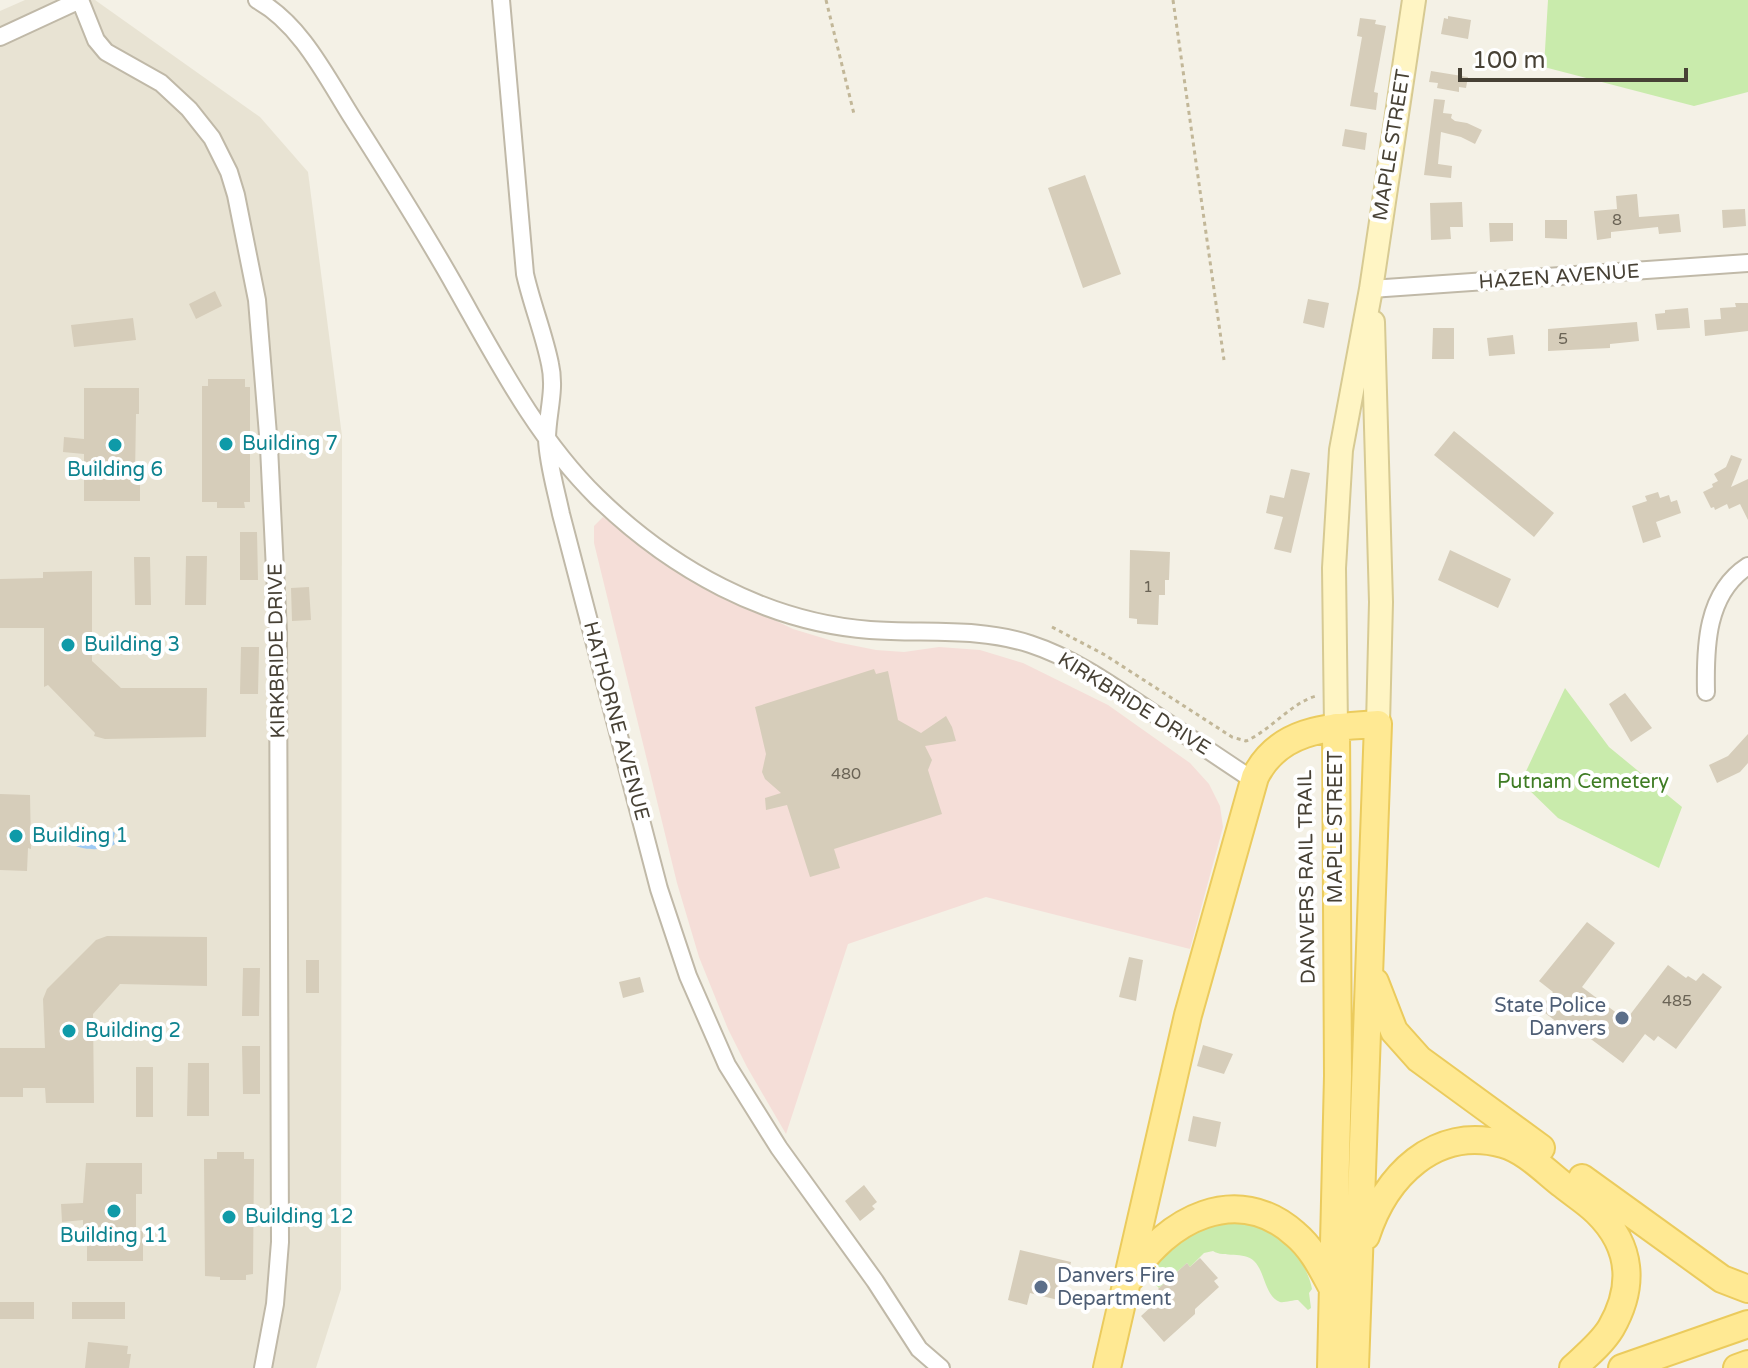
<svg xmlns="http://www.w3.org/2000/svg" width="1748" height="1368" font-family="'Varela Round',sans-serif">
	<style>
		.residential { fill: #e8e3d3 }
		.medical { fill: #f5ded8 }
		.green { fill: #c9ebac }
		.water { fill: #9ecaf4 }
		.building { fill: #d6cdba }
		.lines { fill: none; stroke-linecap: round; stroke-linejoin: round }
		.minor-casing { stroke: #c0b9a8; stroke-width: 20 }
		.secondary-casing { stroke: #d7ca93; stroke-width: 26 }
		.primary-casing { stroke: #ebcb5d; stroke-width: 30 }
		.path { stroke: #c2b798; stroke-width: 3; stroke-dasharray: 4 4; stroke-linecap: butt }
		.minor { stroke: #fff; stroke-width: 16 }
		.secondary { stroke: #fff5c4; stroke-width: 22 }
		.primary { stroke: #ffe993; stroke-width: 26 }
		.culture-dot { fill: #0f9aa8; stroke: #fff; stroke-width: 3 }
		.service-dot { fill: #5c6f8a; stroke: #fff; stroke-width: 3 }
		.labels { text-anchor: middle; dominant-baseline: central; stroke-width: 8; stroke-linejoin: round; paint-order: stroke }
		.number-label { font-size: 16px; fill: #6b6456 }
		.street-label { font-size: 20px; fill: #474135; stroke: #fff }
		.culture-label { font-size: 20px; fill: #0d838f; stroke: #fff; text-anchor: start }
		.park-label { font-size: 20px; fill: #3f7c24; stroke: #fff }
		.service-label { font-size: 20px; fill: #4e5e75; stroke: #fff; text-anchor: end }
	</style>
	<rect width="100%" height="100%" fill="#f4f1e6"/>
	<!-- residential -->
	<path class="residential" d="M25 0H95L260 117 308 172 342 436 341 1289 316 1368H0V11Z"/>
	<!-- medical -->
	<path class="medical" d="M603 517 693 581 793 629 836 642 876 650 904 652 939 647 980 650 1023 663 1108 705 1190 763 1209 784 1220 806 1223 827 1190 949 986 897 848 944 786 1134 747 1067 728 1029 699 957 677 883 594 543V526Z"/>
	<!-- green -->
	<path class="green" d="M1548 0H1748V92L1694 106 1544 67Z
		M1565 688 1609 747 1682 807 1659 868 1558 818 1521 782Z
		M1220 1218C1233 1220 1260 1221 1270 1226 1288 1235 1309 1270 1312 1289L1309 1293 1311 1308 1308 1310 1298 1300C1293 1300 1284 1303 1280 1302 1265 1297 1265 1271 1254 1261 1244 1251 1224 1258 1213 1251L1204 1253 1190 1267 1187 1263 1159 1288 1144 1274 1163 1248Z"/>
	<!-- water -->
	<path class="water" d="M82 829 111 830 115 833 113 840 115 844C106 851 85 850 76 846V832Z"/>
	<!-- building -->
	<path class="building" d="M1448 16 1471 20 1468 39 1441 34 1444 18 1448 19Z
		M1360 18 1376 20 1375 24 1386 26 1374 92 1378 93 1376 110 1350 106 1362 37 1357 36Z
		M1431 71 1468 77 1466 88 1459 87V92L1437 88 1438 83 1429 82Z
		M1434 99 1445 100 1443 113 1452 114 1451 118 1455 121 1467 123 1482 130 1475 144 1461 137 1441 132 1438 164 1452 166 1451 178 1424 175Z
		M1345 129 1367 133 1365 150 1342 146Z
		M1085 175 1121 274 1083 288 1048 188Z
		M1637 194 1639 217 1679 214 1681 232 1659 234 1658 227 1611 232V238L1597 240 1594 211 1617 209 1616 196Z
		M1462 202 1463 227H1450L1451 239 1431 240 1430 203Z
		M1745 209 1746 226 1723 228 1722 210Z
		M1545 220H1567V239L1545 238Z
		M1489 223H1513V241L1490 242Z
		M215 291 222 306 196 319 189 304Z
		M1308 299 1329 303 1324 328 1303 323Z
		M1735 303H1748V331L1705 336 1704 320 1721 319 1720 308 1736 307Z
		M1688 308 1690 328 1657 330 1655 314 1665 313V310Z
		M133 318 136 340 74 347 71 325Z
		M1637 322 1639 341 1610 344V348L1548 351V329Z
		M1433 328H1454V359H1432Z
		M1513 335 1515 354 1489 356 1487 338Z
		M208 379H245V387H250V502H244L245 508H217V502H202V386H208Z
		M84 388H139V414H136L135 476H140V501H84V454L63 452 64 437 84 439Z
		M1454 431 1554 513 1534 537 1434 455Z
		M1731 455 1742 459 1731 487 1748 479V520L1740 504 1729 509 1727 504 1715 510 1714 507 1711 508 1703 492 1713 487 1712 484 1718 481 1714 474 1726 467Z
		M1291 469 1310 473 1291 553 1274 549 1283 517 1266 513 1270 495 1284 498Z
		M1658 492 1660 498 1669 495 1671 502 1677 500 1681 513 1656 522 1661 537 1643 543 1632 506 1647 501 1645 496Z
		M240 532H257L258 580H240Z
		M1130 550 1170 552 1169 580H1165V595H1159L1158 625 1137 624V619L1129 618Z
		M1450 550 1511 579 1498 608 1438 580Z
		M186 556H207L206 605H185Z
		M134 557H150L151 605H135Z
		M92 571V661L121 688H207L206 737 105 739 94 736 95 733 48 685 44 687V628H0V579L43 578V572Z
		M309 587 311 620 292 621 291 588Z
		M241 647H259L258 694H240Z
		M874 669 876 674 888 671 898 720 921 733 946 716 952 727 956 741 925 746 932 760 928 770 942 814 834 849 840 868 810 877 787 805 766 810 765 798 781 793 765 779 762 772 766 754 755 707Z
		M1625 693 1652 728 1631 742 1609 704Z
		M1748 734V763L1740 772 1717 783 1709 765 1728 756Z
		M0 794 30 795 31 849 28 848 27 871 0 870Z
		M1587 922 1615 943 1582 987 1626 1020 1668 965 1686 978 1688 976 1696 981 1703 973 1722 987 1676 1049 1658 1036 1654 1041 1645 1034 1623 1063 1572 1025 1567 1030 1540 1009 1553 992 1539 981Z
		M107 936 207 937V986L120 984 93 1014 94 1103H46L45 1088H23V1097H0V1048H45L43 999 47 989 96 940Z
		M1129 957 1143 960 1136 1001 1119 997Z
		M306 960H319V993H306Z
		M243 968H260L259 1016H242Z
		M640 977 644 992 623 998 619 982Z
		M1203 1045 1233 1054 1224 1074 1197 1066Z
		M242 1046H260V1094H243Z
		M188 1063H209V1116H187Z
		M136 1067H153V1117H136Z
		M1193 1116 1221 1122 1216 1147 1188 1141Z
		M217 1152H244V1159H254L253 1274 246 1275V1280H220V1277L205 1276 204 1159H217Z
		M86 1163H142V1194H136V1231H143V1261H87V1244H83V1220L62 1222 61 1204 83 1203Z
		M864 1185 877 1202 872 1206 875 1209 860 1221 845 1201Z
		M1020 1250 1071 1262 1065 1287 1061 1286 1058 1300 1030 1293 1027 1305 1008 1300Z
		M1200 1258 1218 1278 1214 1281 1219 1287 1195 1309V1314L1164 1342 1141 1316 1164 1295 1158 1289 1187 1263 1190 1267Z
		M0 1302H34V1319H0Z
		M72 1302H125V1319H72Z
		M88 1342 128 1346 127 1354H131L129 1368H85Z"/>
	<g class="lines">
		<defs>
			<path id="minor" d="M80 0 96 40 106 52 161 83 189 109 212 138 229 172 236 195 257 300 269 447 278 632 280 1242 275 1304 263 1368
				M257 0C301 24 327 78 353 119 388 174 423 229 455 286 497 360 536 437 597 497 671 569 766 622 870 630 924 634 977 627 1030 644 1073 658 1110 684 1147 709 1183 733 1218 757 1253 780
				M501 0 525 274C532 305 544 334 550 364 556 390 547 414 547 439 548 464 556 490 561 514L659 889 688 976 727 1065 779 1148 875 1281 919 1349 941 1368
				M0 37 80 0
				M1371 289 1748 263
				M1706 692C1705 647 1706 593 1748 566"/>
			<path id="secondary" d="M1373 322 1381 602 1378 724
				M1336 727 1334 568 1341 450 1371 289 1414 0"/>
			<path id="primary" d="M1375 982 1394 1031 1419 1059 1541 1148
				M1582 1178 1722 1279 1748 1289
				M1366 1236C1385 1177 1435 1125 1503 1144 1525 1150 1545 1171 1563 1185 1574 1194 1587 1202 1597 1212 1632 1246 1635 1286 1611 1328 1602 1343 1586 1356 1573 1368
				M1131 1277C1165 1220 1237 1182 1295 1234 1313 1249 1322 1269 1333 1289
				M1107 1368 1188 1015 1255 777C1279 728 1330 727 1378 724L1355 1368
				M1331 1368 1338 1076 1336 727
				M1622 1368 1748 1324
				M1737 1368 1748 1364"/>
		</defs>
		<!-- minor casing -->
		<use href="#minor" class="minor-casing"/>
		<!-- secondary casing -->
		<use href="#secondary" class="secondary-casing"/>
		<!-- primary casing -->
		<use href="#primary" class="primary-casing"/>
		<!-- path -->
		<path class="path" d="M826 0 854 114
			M1173 0 1224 360
			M1052 627 1105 655 1232 737 1246 741C1271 730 1291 703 1316 696"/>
		<!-- minor -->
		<use href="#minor" class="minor"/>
		<!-- secondary -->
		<use href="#secondary" class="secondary"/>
		<!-- primary -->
		<use href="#primary" class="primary"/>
	</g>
	<!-- markers -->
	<g class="culture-dot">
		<circle cx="226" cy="444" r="8"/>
		<circle cx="115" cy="445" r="8"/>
		<circle cx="68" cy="645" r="8"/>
		<circle cx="16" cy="836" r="8"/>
		<circle cx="69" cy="1031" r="8"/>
		<circle cx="114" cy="1211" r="8"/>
		<circle cx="229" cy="1217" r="8"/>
	</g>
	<g class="service-dot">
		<circle cx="1622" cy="1018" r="8"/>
		<circle cx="1041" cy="1287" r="8"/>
	</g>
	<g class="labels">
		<!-- number labels -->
		<g class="number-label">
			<text x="1617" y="220">8</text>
			<text x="1563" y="339">5</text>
			<text x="1148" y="587">1</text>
			<text x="846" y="774">480</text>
			<text x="1677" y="1001">485</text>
		</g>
		<!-- street labels -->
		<g class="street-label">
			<text transform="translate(1392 145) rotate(-81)">MAPLE STREET</text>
			<text transform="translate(1559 277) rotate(-4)">HAZEN AVENUE</text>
			<text transform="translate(277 651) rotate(-91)">KIRKBRIDE DRIVE</text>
			<text transform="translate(1134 704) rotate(32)">KIRKBRIDE DRIVE</text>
			<text transform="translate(616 721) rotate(75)">HATHORNE AVENUE</text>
			<text transform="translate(1336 827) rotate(-90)">MAPLE STREET</text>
			<text transform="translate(1307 877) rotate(-91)">DANVERS RAIL TRAIL</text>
		</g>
		<!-- culture labels -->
		<g class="culture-label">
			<text x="242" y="444">Building 7</text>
			<text x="115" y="470" text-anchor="middle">Building 6</text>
			<text x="84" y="645">Building 3</text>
			<text x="32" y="836">Building 1</text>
			<text x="85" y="1031">Building 2</text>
			<text x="245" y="1217">Building 12</text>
			<text x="114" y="1236" text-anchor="middle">Building 11</text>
		</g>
		<!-- park labels -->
		<g class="park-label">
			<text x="1583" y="782">Putnam Cemetery</text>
		</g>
		<!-- service labels -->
		<g class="service-label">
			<text x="1606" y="1006">State Police<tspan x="1606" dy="23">Danvers</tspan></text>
			<text x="1057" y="1276" text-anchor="start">Danvers Fire<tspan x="1057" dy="23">Department</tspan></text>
		</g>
	</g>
	<!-- scale -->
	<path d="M1460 68v12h226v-12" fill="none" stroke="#474135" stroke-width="4"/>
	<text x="1472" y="68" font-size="24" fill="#474135" stroke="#ffffff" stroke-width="6" paint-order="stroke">100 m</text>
</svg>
